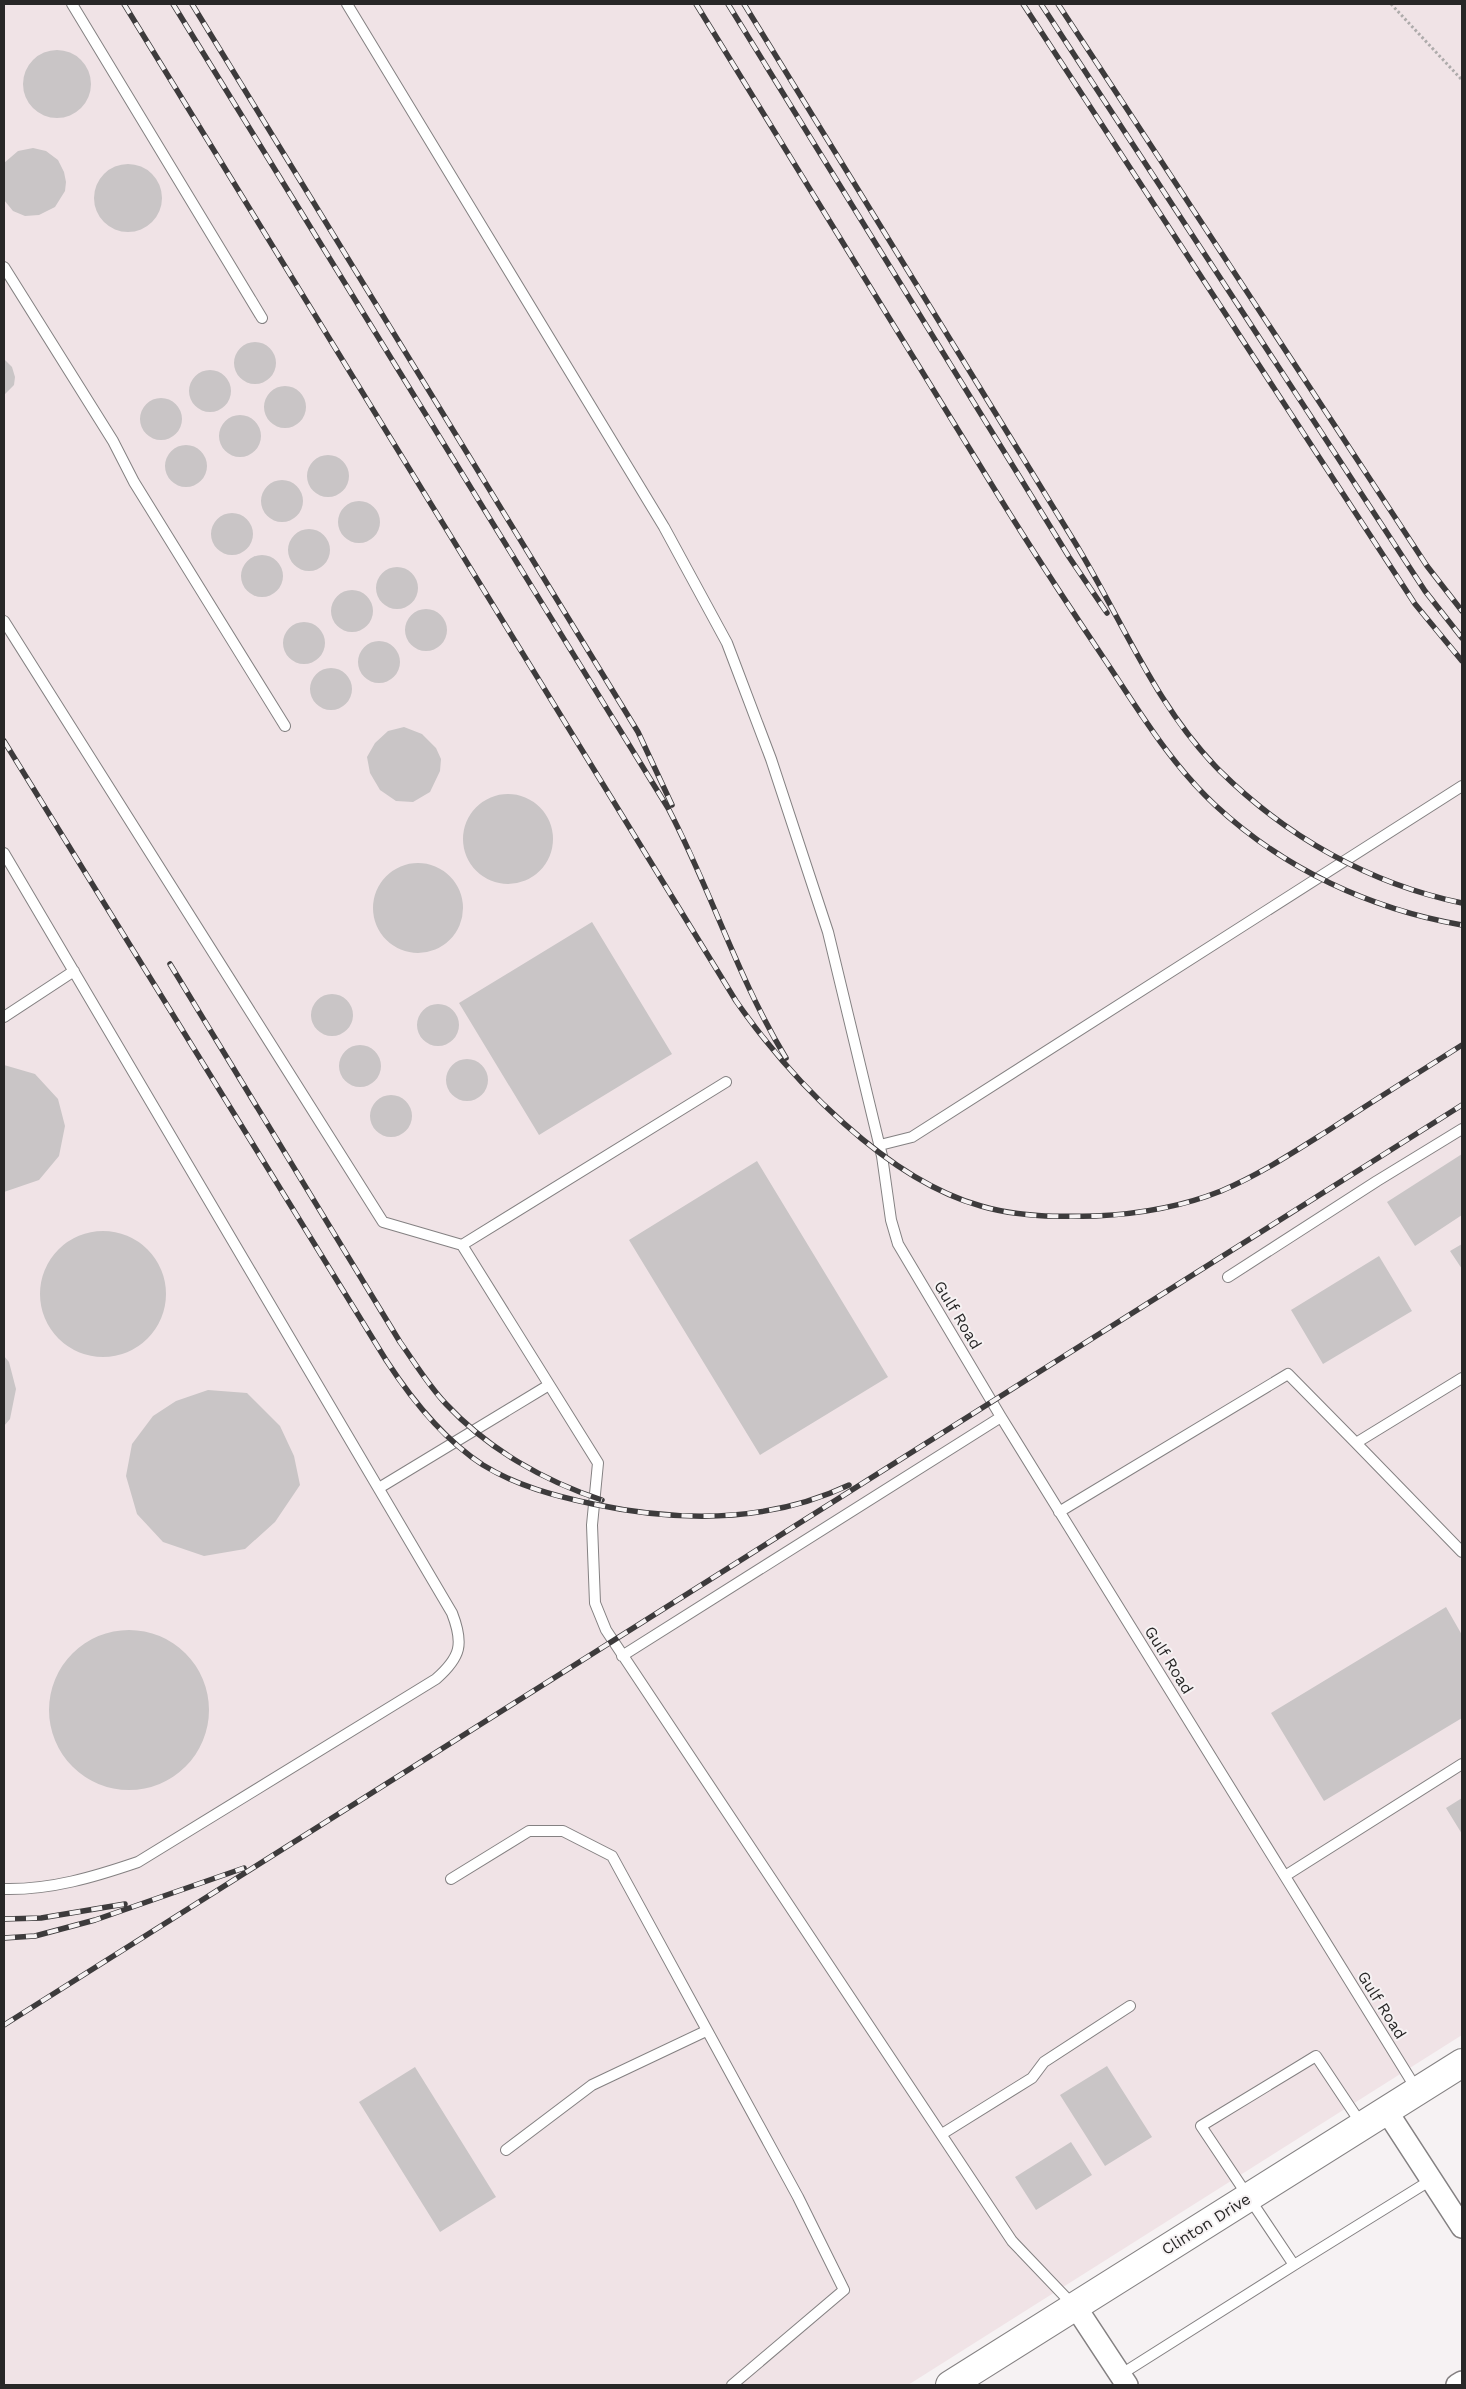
<svg xmlns="http://www.w3.org/2000/svg" width="1466" height="2389" font-family="'Work Sans',sans-serif">
	<style>
		.built { fill: #f0e3e6 }
		.building { fill: #c9c5c6 }
		.lines { fill: none; stroke-linecap: round; stroke-linejoin: round }
		.service-casing { stroke: #848182; stroke-width: 12 }
		.minor-casing { stroke: #848182; stroke-width: 24 }
		.secondary-casing { stroke: #848182; stroke-width: 30 }
		.path { stroke: #aeabab; stroke-width: 3; stroke-dasharray: 2.5 2.5; stroke-linecap: butt }
		.service { stroke: #fff; stroke-width: 10 }
		.minor { stroke: #fff; stroke-width: 21 }
		.secondary { stroke: #fff; stroke-width: 28 }
		.rail-casing { stroke: #3d3b3c; stroke-width: 5.5 }
		.rail { stroke: #f6f2f3; stroke-width: 4; stroke-dasharray: 11; stroke-linecap: butt }
		.labels { text-anchor: middle; dominant-baseline: central; stroke-width: 4; stroke-linejoin: round; paint-order: stroke }
		.street-label { font-size: 16px; fill: #282727; stroke: #f6f2f3 }
	</style>
	<rect width="100%" height="100%" fill="#f6f2f3"/>
	<!-- built -->
	<path class="built" d="M4 4H1462V2035L908 2385H4Z"/>
	<!-- building -->
	<path class="building" d="M23 84a34 34 0 1 1 68 0a34 34 0 1 1-68 0Z
		M33 148 46 151 58 160 64 172 66 182 65 191 55 207 39 215 25 216 13 211 4 200V163L18 151Z
		M94 198a34 34 0 1 1 68 0a34 34 0 1 1-68 0Z
		M234 363a21 21 0 1 1 42 0a21 21 0 1 1-42 0Z
		M4 359 12 367 15 377 14 385 4 395Z
		M189 391a21 21 0 1 1 42 0a21 21 0 1 1-42 0Z
		M264 407a21 21 0 1 1 42 0a21 21 0 1 1-42 0Z
		M140 419a21 21 0 1 1 42 0a21 21 0 1 1-42 0Z
		M219 436a21 21 0 1 1 42 0a21 21 0 1 1-42 0Z
		M165 466a21 21 0 1 1 42 0a21 21 0 1 1-42 0Z
		M307 476a21 21 0 1 1 42 0a21 21 0 1 1-42 0Z
		M261 501a21 21 0 1 1 42 0a21 21 0 1 1-42 0Z
		M338 522a21 21 0 1 1 42 0a21 21 0 1 1-42 0Z
		M211 534a21 21 0 1 1 42 0a21 21 0 1 1-42 0Z
		M288 550a21 21 0 1 1 42 0a21 21 0 1 1-42 0Z
		M241 576a21 21 0 1 1 42 0a21 21 0 1 1-42 0Z
		M376 588a21 21 0 1 1 42 0a21 21 0 1 1-42 0Z
		M331 611a21 21 0 1 1 42 0a21 21 0 1 1-42 0Z
		M405 630a21 21 0 1 1 42 0a21 21 0 1 1-42 0Z
		M283 643a21 21 0 1 1 42 0a21 21 0 1 1-42 0Z
		M358 662a21 21 0 1 1 42 0a21 21 0 1 1-42 0Z
		M310 689a21 21 0 1 1 42 0a21 21 0 1 1-42 0Z
		M404 727 422 734 436 748 441 759 440 771 430 792 413 802 396 801 380 790 370 773 367 757 375 743 388 731Z
		M463 839a45 45 0 1 1 90 0a45 45 0 1 1-90 0Z
		M373 908a45 45 0 1 1 90 0a45 45 0 1 1-90 0Z
		M592 922 672 1054 539 1135 459 1003Z
		M311 1015a21 21 0 1 1 42 0a21 21 0 1 1-42 0Z
		M417 1025a21 21 0 1 1 42 0a21 21 0 1 1-42 0Z
		M339 1066a21 21 0 1 1 42 0a21 21 0 1 1-42 0Z
		M446 1080a21 21 0 1 1 42 0a21 21 0 1 1-42 0Z
		M4 1065 35 1074 58 1099 65 1126 59 1156 39 1180 4 1192Z
		M370 1116a21 21 0 1 1 42 0a21 21 0 1 1-42 0Z
		M1462 1154V1215L1415 1246 1387 1202Z
		M757 1161 888 1377 760 1455 629 1240Z
		M40 1294a63 63 0 1 1 126 0a63 63 0 1 1-126 0Z
		M1462 1244V1269L1450 1251Z
		M1379 1256 1412 1311 1323 1364 1291 1310Z
		M4 1356 9 1362 16 1389 10 1419 4 1426Z
		M208 1390 247 1393 280 1426 294 1456 300 1485 275 1522 245 1549 204 1556 163 1542 137 1514 126 1476 132 1444 153 1416 176 1401Z
		M1446 1607 1462 1635V1718L1324 1801 1271 1713Z
		M49 1710a80 80 0 1 1 160 0a80 80 0 1 1-160 0Z
		M1462 1798V1834L1446 1808Z
		M1107 2066 1152 2137 1105 2166 1060 2095Z
		M415 2067 496 2197 440 2232 359 2102Z
		M1071 2142 1092 2175 1036 2210 1015 2177Z"/>
	<g class="lines">
		<defs>
			<path id="service" d="M72 4 262 318
				M347 4 664 527 727 643 771 759 828 932 882 1156 891 1220 898 1244 1001 1417 1417 2090
				M4 267 113 441 134 482 285 726
				M4 621 383 1222 462 1245 598 1463 592 1525 595 1603 606 1630 1012 2241 1074 2306
				M4 853 452 1613C464 1644 461 1657 436 1679L138 1862C94 1877 51 1890 4 1889
				M4 1017 74 971
				M880 1145 912 1137 1462 786
				M462 1245 726 1082
				M1228 1277 1377 1181 1462 1129
				M1356 1443 1462 1552
				M379 1488 549 1385
				M1059 1512 1288 1374 1356 1443 1462 1378
				M622 1656 1001 1417
				M1285 1876 1462 1764
				M451 1879 529 1831H563L612 1856 798 2197 844 2290 732 2385
				M1362 2125 1316 2056 1201 2126 1294 2265 1431 2180
				M942 2134 1032 2078 1044 2062 1130 2006
				M506 2150 592 2085 706 2031
				M1120 2375 1294 2265"/>
			<path id="minor" d="M1386 2110 1462 2227
				M1075 2306 1127 2385
				M1457 2385 1462 2382"/>
			<path id="secondary" d="M950 2385 1462 2063"/>
		</defs>
		<!-- service casing -->
		<use href="#service" class="service-casing"/>
		<!-- minor casing -->
		<use href="#minor" class="minor-casing"/>
		<!-- secondary casing -->
		<use href="#secondary" class="secondary-casing"/>
		<!-- path -->
		<path class="path" d="M1391 4 1462 80"/>
		<!-- service -->
		<use href="#service" class="service"/>
		<!-- minor -->
		<use href="#minor" class="minor"/>
		<!-- secondary -->
		<use href="#secondary" class="secondary"/>
		<defs>
			<path id="rail" d="M124 4 736 1001C791 1080 887 1180 981 1206 1018 1217 1058 1217 1096 1216 1139 1214 1181 1207 1221 1191 1259 1175 1294 1152 1329 1130 1373 1101 1418 1073 1462 1045
				M173 4 668 808C711 890 738 979 786 1058
				M192 4 638 732 672 805
				M696 4C796 166 895 328 995 490 1030 547 1066 602 1103 657 1138 709 1169 762 1215 805 1284 869 1370 909 1462 925
				M728 4 1069 557 1107 613
				M744 4C854 183 964 362 1074 541 1122 619 1155 706 1220 771 1287 837 1370 884 1462 903
				M1023 4 1415 604 1462 661
				M1041 4 1425 591 1462 638
				M1058 4 1427 566 1462 611
				M4 741 386 1360C412 1400 443 1439 483 1465 517 1486 555 1496 593 1504 678 1522 769 1523 849 1485
				M170 964 400 1342C415 1363 428 1385 446 1404 488 1449 544 1481 602 1500
				M4 1919 41 1918 125 1904
				M4 1938 35 1936 95 1920 244 1868
				M4 2025 1462 1105"/>
		</defs>
		<!-- rail casing -->
		<use href="#rail" class="rail-casing"/>
		<!-- rail -->
		<use href="#rail" class="rail"/>
	</g>
	<g class="labels">
		<!-- street labels -->
		<g class="street-label">
			<text transform="translate(958 1315) rotate(59)">Gulf Road</text>
			<text transform="translate(1169 1660) rotate(58)">Gulf Road</text>
			<text transform="translate(1382 2005) rotate(58)">Gulf Road</text>
			<text transform="translate(1206 2224) rotate(-32)">Clinton Drive</text>
		</g>
	</g>
	<!-- border -->
	<rect width="1466" height="2389" fill="none" stroke="#282727" stroke-width="10"/>
</svg>
